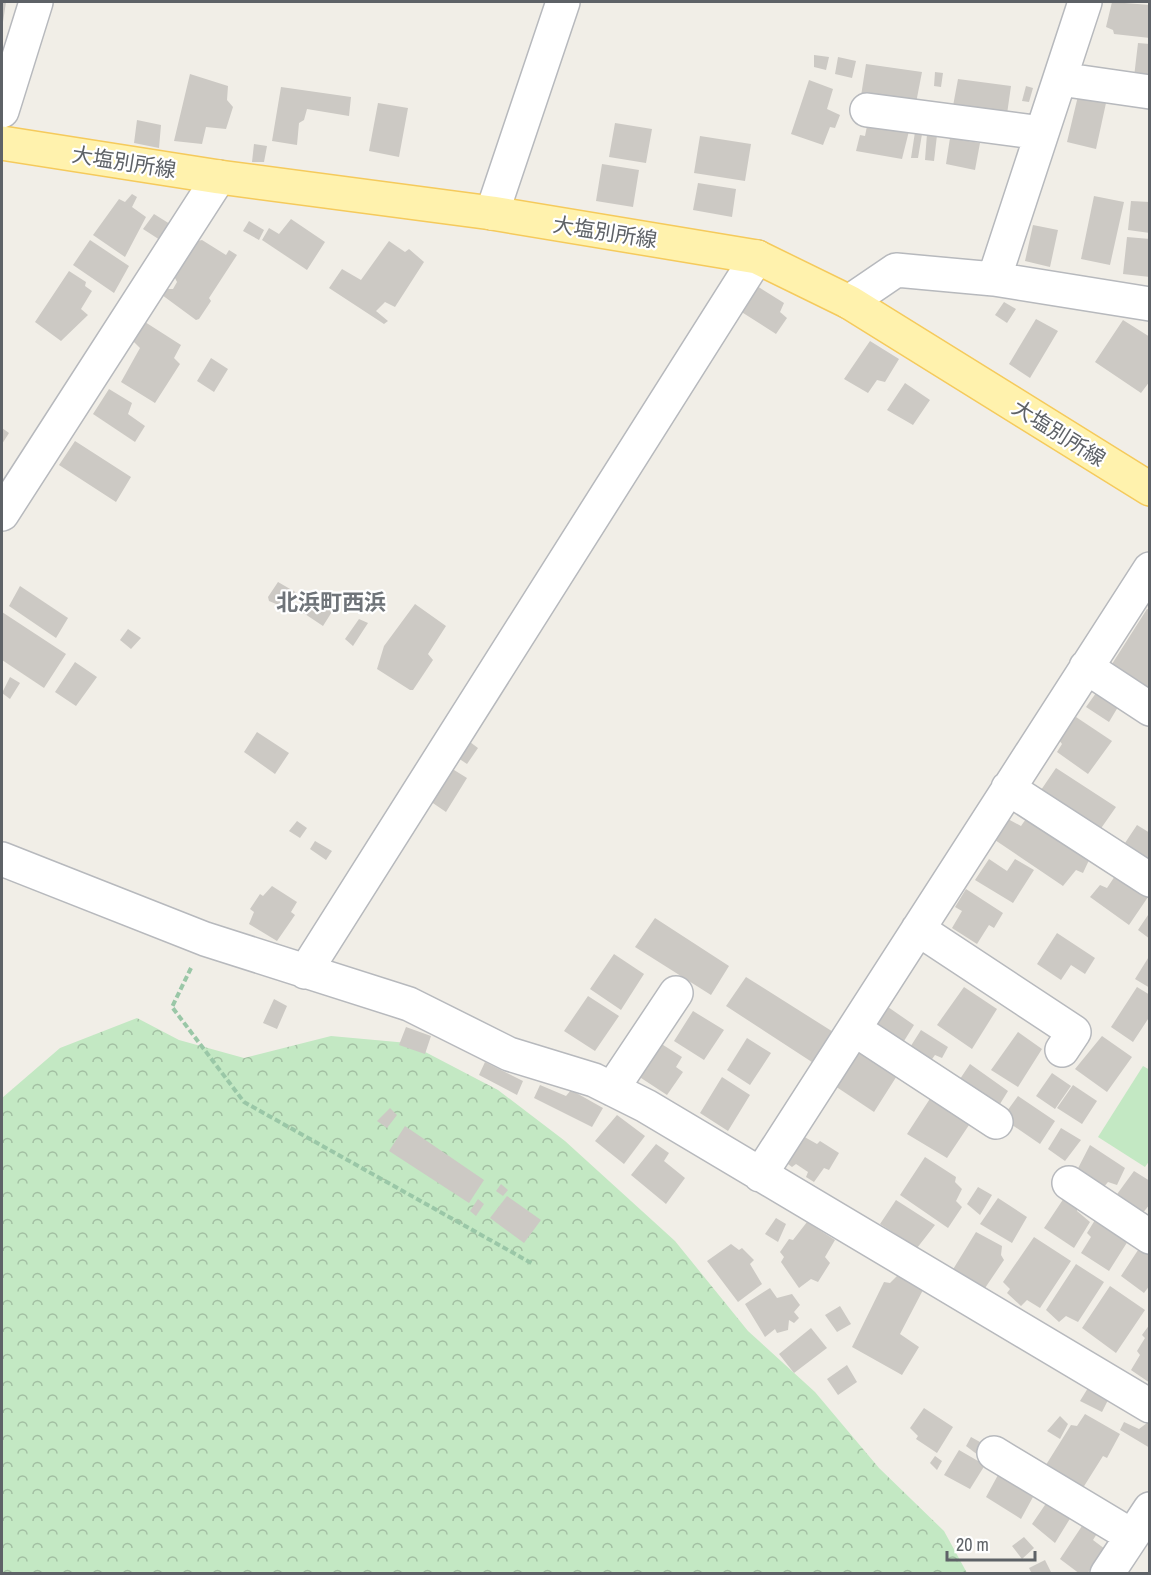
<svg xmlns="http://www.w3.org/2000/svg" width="1151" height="1575" font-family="'Archivo Narrow','Noto Sans JP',sans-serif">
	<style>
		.green { fill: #c3e8c3 }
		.forest { fill: url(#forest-crowns) }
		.building { fill: #ccc9c4 }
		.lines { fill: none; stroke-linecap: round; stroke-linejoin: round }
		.minor-casing { stroke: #b7b9bd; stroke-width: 36 }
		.major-casing { stroke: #f5ca5c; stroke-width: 36 }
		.path { stroke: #9ac7a7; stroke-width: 4; stroke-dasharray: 6 3; stroke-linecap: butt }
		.minor { stroke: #fff; stroke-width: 33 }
		.major { stroke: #fff2ad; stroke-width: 33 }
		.labels { text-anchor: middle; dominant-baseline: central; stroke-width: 4.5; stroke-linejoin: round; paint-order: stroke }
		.street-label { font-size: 21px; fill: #5e6267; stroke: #fff }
		.neighbourhood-label { font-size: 22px; font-weight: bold; fill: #6f7479; stroke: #fff }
	</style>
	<defs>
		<pattern id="forest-crowns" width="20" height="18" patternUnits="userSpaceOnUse" patternTransform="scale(1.5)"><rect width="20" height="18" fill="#c3e8c3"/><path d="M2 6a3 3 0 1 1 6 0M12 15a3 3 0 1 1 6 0" fill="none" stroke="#a2bfa2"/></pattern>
	</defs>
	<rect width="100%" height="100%" fill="#f1eee7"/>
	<!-- green -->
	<path class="green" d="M1143 1066 1150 1070V1160L1145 1167 1098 1137Z"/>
	<!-- forest -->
	<path class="forest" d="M137 1018 179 1040 244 1058 331 1036 408 1043 498 1090 565 1141 675 1241 748 1331 815 1392 879 1468 944 1531 967 1573 2 1574V1098L60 1048Z"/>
	<!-- building -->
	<path class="building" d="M2 2H6L3 22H2Z
		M1112 2 1150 5V38L1114 34 1113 30 1106 27Z
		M1138 43 1150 44V78L1134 77Z
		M814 55 829 57 826 70 814 67Z
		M838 57 856 61 852 78 835 74Z
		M866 64 922 72 916 103 861 96Z
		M935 72 943 73 941 87 934 86Z
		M190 74 228 86 227 100 233 107 226 129 206 127 202 144 174 141Z
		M958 79 1011 86 1007 114 953 106Z
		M809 80 833 89 827 109 840 115 835 128 830 127 823 145 791 134Z
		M1026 86 1033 88 1029 102 1022 101Z
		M281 87 351 97 349 116 307 109 304 120 299 123 297 145 272 141Z
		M1078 96 1106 103 1096 149 1067 142Z
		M378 103 408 108 399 157 369 151Z
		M137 120 161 125 159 148 134 143Z
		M615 123 652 129 646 163 609 157Z
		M867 126 909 131 902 159 856 151 860 135 865 136Z
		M915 132 922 134 918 158H911Z
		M927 134 937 135 934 161 925 160Z
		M700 136 751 144 745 181 694 173Z
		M950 138 980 143 975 170 946 164Z
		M254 144 267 146 264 162H252Z
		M602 164 639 170 633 207 596 201Z
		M698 183 736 189 732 217 693 210Z
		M132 194 137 197 132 207 146 217 125 257 93 235 119 199 125 202Z
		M1094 196 1124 202 1110 265 1081 259Z
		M1131 201 1150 202V233L1128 230Z
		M154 214 170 224 160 240 143 229Z
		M291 219 325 242 307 270 262 240 269 228 279 234Z
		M249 221 264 230 259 240 243 231Z
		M1033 225 1058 230 1050 267 1025 261Z
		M1127 237 1150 239V277L1123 274Z
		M90 240 129 266 114 293 73 265Z
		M202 240 226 255 229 250 237 255 209 298 211 301 199 319 196 320 162 295 166 289H173L177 282 174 276 198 241Z
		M389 241 405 252 409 249 424 262 395 307 385 302 376 311 388 321 384 324 329 288 342 269 361 280Z
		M69 271 86 282 85 286 92 291 81 309 88 315 61 341 35 322Z
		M757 286 784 303 780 312 787 318 776 334 740 311Z
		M1004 302 1016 309 1007 323 995 315Z
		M1036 319 1058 331 1030 378 1009 364Z
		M1123 320 1150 337V381L1141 393 1095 362Z
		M145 322 181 345 174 358 180 364 155 403 121 382 140 348 133 341Z
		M870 341 899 359 885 382 877 380 868 393 844 379Z
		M211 358 228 369 214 392 197 381Z
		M905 383 930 400 913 425 887 410Z
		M109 389 132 403 128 414 145 426 135 442 93 414Z
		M2 428 9 433 2 444Z
		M75 441 131 477 116 502 59 465Z
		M278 582 297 593 288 609 269 601 268 597Z
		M20 586 68 618 56 638 9 606Z
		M314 590 335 607 323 626 302 612Z
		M415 604 446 626 428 654 433 660 413 690H410L377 669 384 646Z
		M1147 609 1150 610V690L1112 664Z
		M2 612 66 654 44 688 2 660Z
		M359 619 368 623 353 646 345 639Z
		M128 629 141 638 131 649 120 640Z
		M75 662 97 677 76 706 55 692Z
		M10 677 20 683 10 699 2 693Z
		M1096 693 1118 707 1109 722 1086 707Z
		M1076 717 1112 741 1088 774 1057 752 1062 744 1059 740Z
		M257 732 289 753 275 774 244 752Z
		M466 739 478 748 467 764 455 756Z
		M446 765 467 778 446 812 424 797Z
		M1056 768 1116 807 1097 834 1041 790Z
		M1028 816 1090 858 1083 873 1076 870 1063 886 995 840 1008 819 1021 826Z
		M297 821 307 828 300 838 289 831Z
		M1137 825 1150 833V868L1121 849Z
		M315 841 332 851 326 860 310 849Z
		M989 859 1007 871 1015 859 1034 870 1013 903 975 880Z
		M1117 873 1148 897 1129 925 1090 897 1100 885 1107 888Z
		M272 886 297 902 291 912 295 915 277 941 249 924 254 912 250 909 260 894 263 896Z
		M966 889 1003 913 994 928 989 925 977 944 952 928 962 911 955 907Z
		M1150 912V939L1138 930Z
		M655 918 729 966 711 995 635 947Z
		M1057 933 1095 958 1085 974 1071 965 1061 980 1037 964Z
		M614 954 644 974 621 1010 590 989Z
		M1150 955V988L1135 979Z
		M746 977 838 1035 818 1066 726 1006Z
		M964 987 997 1009 972 1049 937 1025Z
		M1137 987 1150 995V1016L1133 1042 1111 1027Z
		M588 996 619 1016 595 1051 564 1031Z
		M274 999 287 1006 277 1029 263 1023Z
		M888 1007 914 1025 899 1049 869 1031Z
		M693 1011 724 1030 704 1060 674 1041Z
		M406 1027 431 1036 425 1054 399 1045Z
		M921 1030 948 1047 942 1058 935 1055 927 1066 907 1052Z
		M1018 1032 1042 1049 1018 1087 991 1070Z
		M1102 1036 1132 1057 1107 1092 1075 1069Z
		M747 1038 771 1053 750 1085 727 1070Z
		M660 1043 682 1057 676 1067 683 1072 667 1095 638 1076Z
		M858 1044 900 1071 874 1112 832 1084Z
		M485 1062 523 1081 517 1095 479 1075Z
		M970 1064 1008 1091 995 1112 956 1085Z
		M1052 1073 1071 1086 1055 1109 1036 1096Z
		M722 1077 750 1095 728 1131 700 1113Z
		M540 1085 566 1096 571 1090 603 1108 592 1127 534 1098Z
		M1073 1085 1097 1101 1082 1124 1057 1108Z
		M935 1091 969 1125 947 1158 907 1134Z
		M1018 1096 1055 1121 1040 1144 1002 1118Z
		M390 1108 397 1115 387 1128 377 1121Z
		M617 1115 645 1136 624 1164 595 1141Z
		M405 1126 484 1180 469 1203 389 1151Z
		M1061 1128 1081 1140 1065 1161 1048 1149Z
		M801 1135 817 1144 820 1141 839 1153 829 1170 824 1168 814 1182 806 1177 808 1172 796 1164 792 1167 784 1161Z
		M656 1144 669 1153 664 1161 685 1178 666 1204 631 1175Z
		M1090 1145 1125 1168 1117 1185 1108 1182 1098 1194 1073 1178Z
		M925 1157 956 1177 955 1182 962 1189 956 1201 962 1207 948 1228 900 1195Z
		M1134 1171 1150 1181V1204L1138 1219 1112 1201Z
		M501 1184 508 1190 503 1196 496 1191Z
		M978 1187 992 1195 980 1215 967 1204Z
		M507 1196 541 1220 524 1243 490 1218Z
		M998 1198 1027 1217 1012 1243 980 1224Z
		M1064 1198 1078 1207 1077 1211 1090 1222 1074 1248 1044 1228Z
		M478 1199 484 1204 476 1216 470 1211Z
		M896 1200 935 1225 917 1248 880 1224Z
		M776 1218 786 1224 778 1242 765 1234Z
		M1095 1220 1128 1241 1109 1271 1081 1253 1091 1237 1087 1233Z
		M807 1222 835 1240 825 1257 830 1263 818 1282 811 1279 799 1288 781 1262 784 1257 780 1252 789 1239 793 1240Z
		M976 1232 1002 1246 1001 1255 1004 1260 983 1291 952 1271Z
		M1034 1237 1071 1261 1040 1308 1027 1300 1021 1306 1007 1293 1010 1289 1003 1282Z
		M731 1244 739 1250 742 1248 754 1260 750 1264 762 1284 738 1302 707 1261Z
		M1140 1247 1150 1253V1285L1144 1293 1121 1276Z
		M1076 1264 1104 1282 1078 1322 1066 1316 1059 1322 1046 1310Z
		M898 1275 923 1290 900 1334 919 1347 902 1375 852 1347 884 1282 890 1283Z
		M1110 1286 1145 1310 1116 1353 1082 1328Z
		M770 1288 777 1298 792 1294 800 1305 794 1312 799 1318 794 1323 789 1320 788 1330 777 1333 775 1329 765 1337 745 1304Z
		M840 1306 851 1324 837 1332 825 1315Z
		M1150 1324V1383L1131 1370 1140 1355 1137 1351 1145 1338 1142 1335Z
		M811 1328 827 1348 794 1373 779 1354Z
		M847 1365 857 1382 838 1395 827 1379Z
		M1088 1388 1108 1400 1102 1412 1080 1401Z
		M924 1408 953 1427 937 1453 916 1439 918 1436 910 1428Z
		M1085 1414 1120 1434 1107 1458 1103 1456 1081 1491 1044 1468 1071 1425 1077 1426Z
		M1060 1416 1068 1424 1060 1439 1047 1431Z
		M1124 1422 1139 1429 1147 1423 1150 1424V1448L1120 1430Z
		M971 1437 989 1447 982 1458 966 1446Z
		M959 1450 985 1465 970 1489 944 1475Z
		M935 1456 942 1461 937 1470 930 1463Z
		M998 1475 1033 1497 1021 1519 986 1497Z
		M1047 1502 1071 1517 1055 1543 1032 1524Z
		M1084 1523 1098 1532 1093 1540 1105 1549 1087 1574H1080L1060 1559Z
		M1024 1537 1034 1548 1022 1559 1012 1546Z
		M1045 1560 1052 1574H1032L1029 1568Z"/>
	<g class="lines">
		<defs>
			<path id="minor" d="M1060 79 1150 92
				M867 110 1042 133
				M2 111 36 2
				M492 213 563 2
				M994 279 1085 2
				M849 302 896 270 994 279 1150 304
				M2 514 219 177
				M1086 667 1150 709
				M1008 788 1150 880
				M2 859 205 939 409 1004 509 1054 594 1080 646 1106 1150 1406
				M918 929 1074 1032 1062 1050
				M305 972 757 257
				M854 1029 996 1122
				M612 1089 676 993
				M760 1175 1150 569
				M1069 1183 1150 1237
				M994 1453 1132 1536
				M1107 1574 1150 1509"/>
			<path id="major" d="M2 143 219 177 492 213 757 257 849 302 1150 489"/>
		</defs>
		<!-- minor casing -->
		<use href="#minor" class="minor-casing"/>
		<!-- major casing -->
		<use href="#major" class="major-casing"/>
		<!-- path -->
		<path class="path" d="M191 968 172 1007 244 1102 533 1264"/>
		<!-- minor -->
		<use href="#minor" class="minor"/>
		<!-- major -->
		<use href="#major" class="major"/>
	</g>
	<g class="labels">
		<!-- street labels -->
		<g class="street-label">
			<text transform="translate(124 162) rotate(9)">大塩別所線</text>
			<text transform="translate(605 232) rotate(9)">大塩別所線</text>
			<text transform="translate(1059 433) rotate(32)">大塩別所線</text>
		</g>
		<!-- neighbourhood labels -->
		<g class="neighbourhood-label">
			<text x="331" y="602">北浜町西浜</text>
		</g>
	</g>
	<!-- border -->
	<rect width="1151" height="1575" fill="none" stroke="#5e6267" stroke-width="6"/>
	<!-- scale -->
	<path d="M947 1551v9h88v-9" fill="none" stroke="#5e6267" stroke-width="3"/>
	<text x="956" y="1551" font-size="18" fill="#5e6267" stroke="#ffffff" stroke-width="4.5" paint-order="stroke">20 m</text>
</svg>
